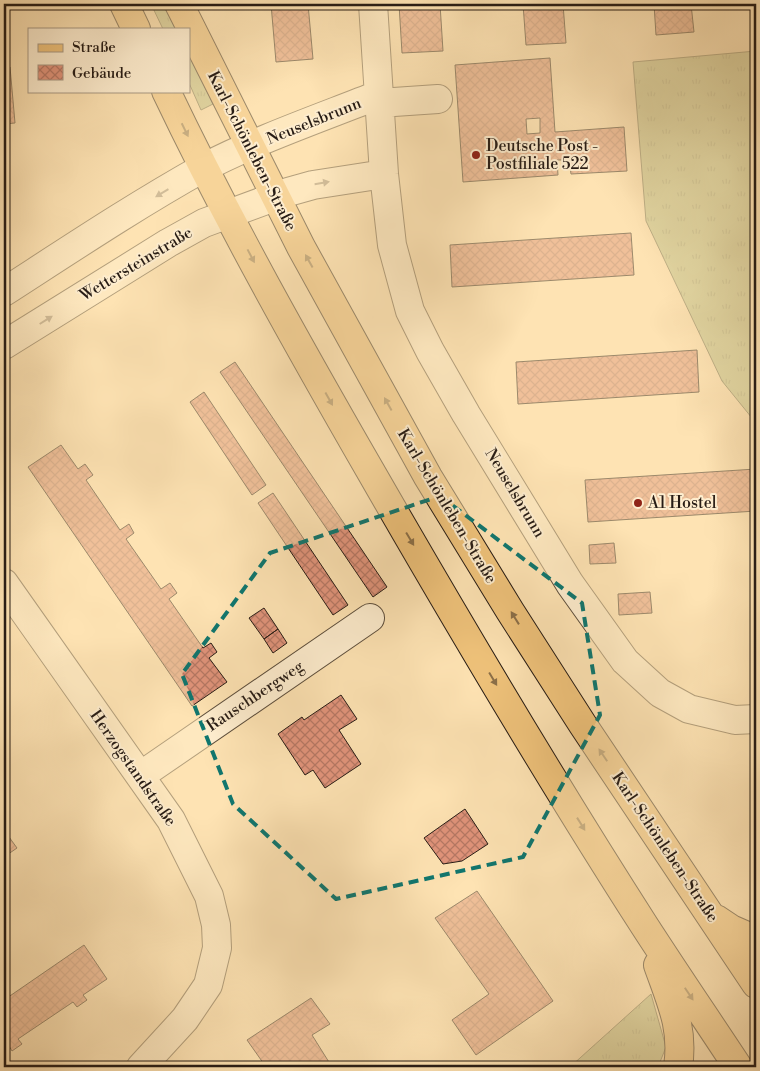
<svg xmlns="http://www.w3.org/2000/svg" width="760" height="1071" font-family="'Libre Bodoni',serif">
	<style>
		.grass { fill: url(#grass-tufts); stroke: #737051 }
		.building { fill: url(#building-cross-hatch); stroke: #271c15; fill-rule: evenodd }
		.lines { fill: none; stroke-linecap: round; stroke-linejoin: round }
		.minor-casing { stroke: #5d4e3c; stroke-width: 30 }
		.major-casing { stroke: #271c15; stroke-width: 30 }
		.minor { stroke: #feedce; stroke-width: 28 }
		.major { stroke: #efc27a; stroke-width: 28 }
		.oneway { fill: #8b6f48 }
		.oneway2 { fill: #9d8f7b }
		.marked { fill: none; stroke: #0f766e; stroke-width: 4; stroke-dasharray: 10 6; stroke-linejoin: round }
		.poi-dot { fill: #8f2418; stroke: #feedce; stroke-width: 2 }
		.labels { text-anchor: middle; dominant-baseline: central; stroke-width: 4; stroke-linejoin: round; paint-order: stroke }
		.street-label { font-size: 16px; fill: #271c15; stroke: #feedce }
		.poi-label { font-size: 16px; fill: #271c15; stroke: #feedce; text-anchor: start }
	</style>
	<defs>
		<pattern id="grass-tufts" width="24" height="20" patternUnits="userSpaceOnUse" patternTransform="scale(1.25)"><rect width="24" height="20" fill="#bfc48d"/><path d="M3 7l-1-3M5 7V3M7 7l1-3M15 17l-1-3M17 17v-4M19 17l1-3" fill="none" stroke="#a4a879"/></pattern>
		<pattern id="building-cross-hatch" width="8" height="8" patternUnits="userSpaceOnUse" patternTransform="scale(1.25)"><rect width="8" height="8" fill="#e1947b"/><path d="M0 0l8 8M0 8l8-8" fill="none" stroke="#b67864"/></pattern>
	</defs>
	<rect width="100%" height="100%" fill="#fee3b3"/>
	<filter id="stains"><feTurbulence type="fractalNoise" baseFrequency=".004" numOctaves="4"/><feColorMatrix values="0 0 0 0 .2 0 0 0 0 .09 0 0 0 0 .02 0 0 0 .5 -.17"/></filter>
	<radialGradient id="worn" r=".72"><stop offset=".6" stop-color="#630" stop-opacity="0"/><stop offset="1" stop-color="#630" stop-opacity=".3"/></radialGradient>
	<!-- grass -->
	<path class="grass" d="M151 4H165L177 29H163Z
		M756 51V423L722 381 646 221 633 62Z
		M189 53 213 104 201 110 189 83Z
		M651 994 666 1047 658 1067H570Z"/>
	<!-- building -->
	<path class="building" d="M271 4H308L313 59 276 62Z
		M399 4H440L443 51 402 53Z
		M523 4H563L566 43 526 45Z
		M654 4H691L694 32 656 35Z
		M550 58 555 132 624 127 627 171 571 174 569 160H557L558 175 463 182 455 65ZM540 118V133L527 134 526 119Z
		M4 67H10L15 123 4 124Z
		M631 233 634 275 452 287 450 245Z
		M697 350 699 392 518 404 516 362Z
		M235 362 387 587 373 597 220 372Z
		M204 392 266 485 252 495 190 402Z
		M61 445 78 469 85 464 93 475 86 480 120 530 129 524 134 533 126 539 161 589 170 583 177 593 169 599 203 648 211 643 217 652 209 658 227 682 192 706 28 467Z
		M756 469V511L588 522 585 480Z
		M273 493 348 605 333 615 258 503Z
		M614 543 616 563 590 564 589 545Z
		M650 592 652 613 619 615 618 594Z
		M264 608 278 629 264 639 249 618Z
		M278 629 287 643 273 653 264 639Z
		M341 695 357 719 339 730 361 764 325 788 313 770 305 775 278 734 302 717 304 720Z
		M465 809 488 844 462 861 443 864 424 838Z
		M4 830 17 848 4 857Z
		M477 891 553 1001 476 1055 452 1020 489 994 435 918Z
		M84 945 107 979 83 995 87 1000 77 1007 73 1002 18 1039 22 1044 12 1051 9 1046 4 1050V1000Z
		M311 998 330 1024 312 1035 332 1067H266L247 1040Z"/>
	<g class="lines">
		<defs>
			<path id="minor" d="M373 4 384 174 392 245 410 311 430 351 466 414 570 584 625 661 660 693 689 709 735 720 756 719
				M379 103 438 99
				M4 292C69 250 135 206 203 168 259 139 320 118 378 95
				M4 345 168 243 204 223 288 192 313 185 384 174
				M4 583 171 820 209 896 216 925 217 948 208 985 185 1019 141 1067
				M140 776 370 618"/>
			<path id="major" d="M124 4 136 29
				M179 4 301 247 428 477 510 611 583 725 756 984
				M166 91C228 221 299 347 371 472 459 625 549 777 644 925 675 973 707 1020 738 1067
				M716 919 731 929 756 940
				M658 965C671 1002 684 1028 678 1067"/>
		</defs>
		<!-- minor casing -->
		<use href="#minor" class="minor-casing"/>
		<!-- major casing -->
		<use href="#major" class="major-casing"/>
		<!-- minor -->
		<use href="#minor" class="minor"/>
		<!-- major -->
		<use href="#major" class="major"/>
	</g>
	<!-- one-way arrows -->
	<defs><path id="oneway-solid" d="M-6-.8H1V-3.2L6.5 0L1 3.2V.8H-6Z" transform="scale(1.25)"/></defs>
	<g class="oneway">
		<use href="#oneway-solid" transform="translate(185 130) rotate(64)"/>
		<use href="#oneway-solid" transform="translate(251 256) rotate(62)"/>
		<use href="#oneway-solid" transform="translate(309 261) rotate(-119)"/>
		<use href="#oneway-solid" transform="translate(329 399) rotate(61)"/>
		<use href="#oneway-solid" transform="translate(388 404) rotate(-119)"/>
		<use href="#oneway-solid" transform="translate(410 539) rotate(59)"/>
		<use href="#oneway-solid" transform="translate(515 618) rotate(-122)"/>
		<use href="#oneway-solid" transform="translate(493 679) rotate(59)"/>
		<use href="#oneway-solid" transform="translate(603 755) rotate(-124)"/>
		<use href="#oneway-solid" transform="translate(581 824) rotate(58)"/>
		<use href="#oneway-solid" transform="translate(689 994) rotate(56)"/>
	</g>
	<g class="oneway2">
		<use href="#oneway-solid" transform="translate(322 183) rotate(-10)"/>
		<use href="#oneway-solid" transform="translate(162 193) rotate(149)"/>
		<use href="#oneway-solid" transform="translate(46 320) rotate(-32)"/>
	</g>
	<!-- marked area -->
	<path d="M0 0H760V1071H0ZM440 496 582 603 600 715 523 857 336 899 233 804 182 674 270 553Z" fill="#fee3b3" fill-opacity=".55" fill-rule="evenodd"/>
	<path class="marked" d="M440 496 582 603 600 715 523 857 336 899 233 804 182 674 270 553Z"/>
	<!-- markers -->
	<g class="poi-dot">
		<circle cx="476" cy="155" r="5"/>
		<circle cx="638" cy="503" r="5"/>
	</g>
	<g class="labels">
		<!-- street labels -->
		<g class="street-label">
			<text transform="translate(314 121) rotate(-22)">Neuselsbrunn</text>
			<text transform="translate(252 151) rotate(63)">Karl-Schönleben-Straße</text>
			<text transform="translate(136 264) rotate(-31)">Wettersteinstraße</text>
			<text transform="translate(515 493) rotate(59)">Neuselsbrunn</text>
			<text transform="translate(447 506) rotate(59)">Karl-Schönleben-Straße</text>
			<text transform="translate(255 696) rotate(-34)">Rauschbergweg</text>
			<text transform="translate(133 768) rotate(55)">Herzogstandstraße</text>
			<text transform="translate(665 847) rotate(56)">Karl-Schönleben-Straße</text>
		</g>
		<!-- poi labels -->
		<g class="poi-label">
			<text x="486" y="146">Deutsche Post -<tspan x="486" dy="18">Postfiliale 522</tspan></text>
			<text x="648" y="503">A1 Hostel</text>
		</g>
	</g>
	<!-- margin -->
	<rect width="760" height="1071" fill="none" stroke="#fee3b3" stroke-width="20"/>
	<rect x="5" y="5" width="750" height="1061" fill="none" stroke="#271c15" stroke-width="2.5"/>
	<rect x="10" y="10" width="740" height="1051" fill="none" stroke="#271c15"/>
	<!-- legend -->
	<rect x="28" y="28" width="162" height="65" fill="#feedce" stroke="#a89984"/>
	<rect x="38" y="44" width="25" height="8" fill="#efc27a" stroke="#a89984"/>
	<text x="72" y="52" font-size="15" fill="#271c15">Straße</text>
	<rect x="38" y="65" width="25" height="15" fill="url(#building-cross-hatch)" stroke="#a89984"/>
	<text x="72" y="78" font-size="15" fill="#271c15">Gebäude</text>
	<rect width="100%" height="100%" filter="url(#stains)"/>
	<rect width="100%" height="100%" fill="url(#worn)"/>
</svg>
